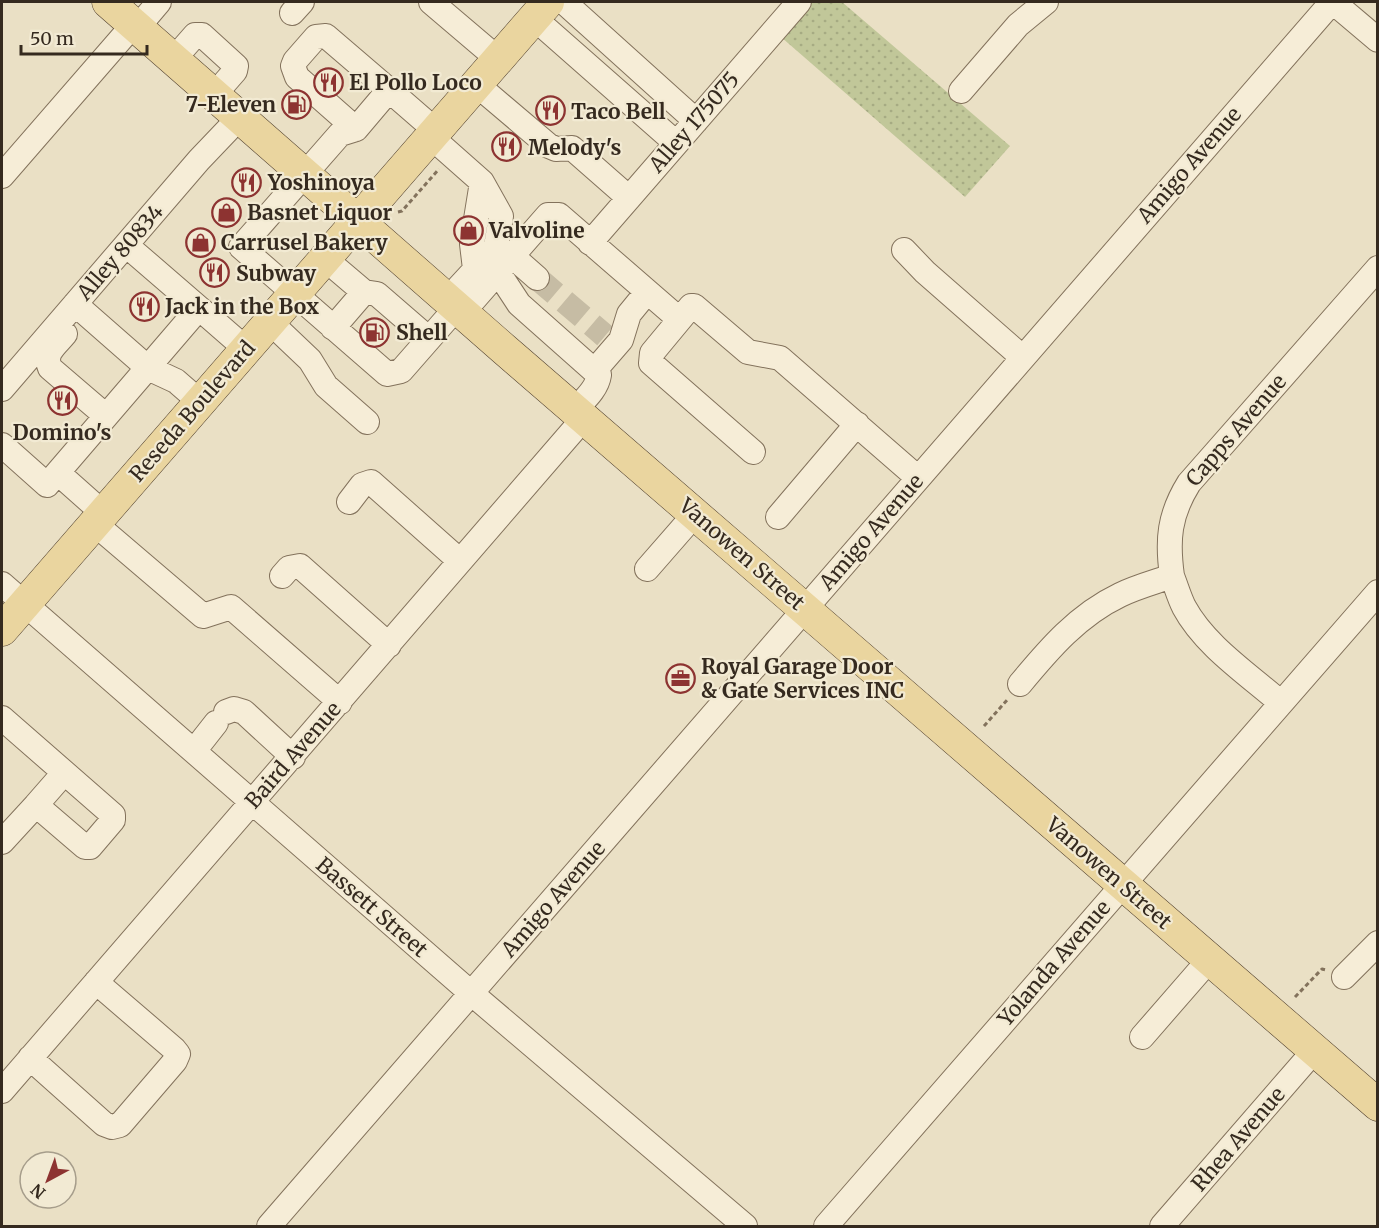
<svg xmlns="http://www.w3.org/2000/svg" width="1379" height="1228" font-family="Merriweather,serif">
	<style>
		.grass { fill: url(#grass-dots) }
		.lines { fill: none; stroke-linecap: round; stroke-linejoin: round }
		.minor-tunnel { stroke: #c6bca4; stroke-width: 24; stroke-dasharray: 24 12; stroke-linecap: butt }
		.minor-casing { stroke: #83725c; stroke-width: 26 }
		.major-casing { stroke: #524130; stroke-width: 33 }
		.path { stroke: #83725c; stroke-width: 3; stroke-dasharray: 4.5 3; stroke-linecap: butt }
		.minor { stroke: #f6edd7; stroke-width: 24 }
		.major { stroke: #ead59f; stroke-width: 32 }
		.labels { text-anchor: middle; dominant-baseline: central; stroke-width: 4.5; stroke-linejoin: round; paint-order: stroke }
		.poi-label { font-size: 21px; font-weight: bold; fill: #352a1f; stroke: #f2ead3; text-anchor: start }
		.street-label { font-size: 21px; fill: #352a1f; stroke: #f2ead3 }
	</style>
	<defs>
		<pattern id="grass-dots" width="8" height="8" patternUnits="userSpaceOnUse" patternTransform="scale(1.5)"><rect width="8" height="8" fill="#c1c799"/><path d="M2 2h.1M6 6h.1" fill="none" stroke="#a6ab83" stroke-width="1.8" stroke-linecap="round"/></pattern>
	</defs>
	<rect width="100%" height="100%" fill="#eae0c5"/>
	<!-- grass -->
	<path class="grass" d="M810 2H842L1010 146 965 197 781 37Z"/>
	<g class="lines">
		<!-- minor-tunnel -->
		<path class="minor-tunnel" d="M537 278 605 336"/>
		<defs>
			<path id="minor" d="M431 2 498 59
				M564 2 696 121
				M1333 2 1378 40
				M292 13 302 2
				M534 18 676 143
				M137 28 159 2
				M174 59 195 35H202L236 66 235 71 214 95
				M476 84 549 146 556 149 572 148 629 198
				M961 91 1018 25 1046 2
				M356 129 297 77 293 66 295 61 316 37 326 36 389 90
				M435 130 389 90 356 129 340 134 241 247 387 374 401 371 457 307
				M430 136 482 182 501 216 496 247 448 299
				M2 176 134 24
				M590 243 799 2
				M904 250 925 272 1022 357
				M512 256 537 278
				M324 258 364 292 377 294 429 339
				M475 269 472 244 482 182
				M498 272 519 304 599 375C597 389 584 400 575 410
				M75 304 148 368 176 381 199 401
				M199 308 246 349
				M463 312 548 215H559L679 319
				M270 322 310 360 326 386 367 422
				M333 328 364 292
				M65 334C56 345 43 353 50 368L106 416
				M595 370 621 340 629 314 647 292
				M2 389 199 160 240 117
				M2 445 47 485 199 308 126 245
				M753 452 651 363 652 353 691 306H694L748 352 780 358 918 478
				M58 473 103 513
				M349 502 362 485 371 482 460 561
				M778 517 857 424
				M94 523 203 616 231 607 340 702
				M647 569 695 514
				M282 576 289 568 300 566 389 645
				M1172 576C1176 586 1179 597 1184 607 1205 646 1248 674 1281 703
				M2 584 471 993 745 1226
				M1020 684C1049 649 1078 615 1120 595 1136 587 1155 582 1172 576 1167 540 1169 515 1189 483L1378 268
				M226 712 234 709 244 712 293 757
				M2 718 113 815V820L90 847H85L36 805 2 842
				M194 751 216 723
				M36 805 64 773
				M1344 977 1378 943
				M1142 1037 1209 960
				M30 1058 104 1124 112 1127 120 1125 175 1061 178 1054 174 1049 96 982
				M2 1091 584 418
				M269 1226 1332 2
				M826 1226 1378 592
				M1162 1226 1314 1051"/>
			<path id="major" d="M108 2 505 350 1378 1105
				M2 630 548 2"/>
		</defs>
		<!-- minor casing -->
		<use href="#minor" class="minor-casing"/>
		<!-- major casing -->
		<use href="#major" class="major-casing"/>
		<!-- path -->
		<path class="path" d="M398 212 402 211 439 169
			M984 726 1008 699
			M1295 997 1322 969 1326 970"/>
		<!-- minor -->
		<use href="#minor" class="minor"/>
		<!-- major -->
		<use href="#major" class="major"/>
	</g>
	<!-- icons -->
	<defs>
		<symbol id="restaurant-ring" viewBox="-11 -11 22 22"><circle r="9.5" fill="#f2ead3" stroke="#8d3331" stroke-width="1.5"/><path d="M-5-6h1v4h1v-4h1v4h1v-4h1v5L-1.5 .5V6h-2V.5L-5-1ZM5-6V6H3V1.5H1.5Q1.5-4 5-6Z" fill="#8d3331"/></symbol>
		<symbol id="fuel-ring" viewBox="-11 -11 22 22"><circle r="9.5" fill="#f2ead3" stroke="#8d3331" stroke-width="1.5"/><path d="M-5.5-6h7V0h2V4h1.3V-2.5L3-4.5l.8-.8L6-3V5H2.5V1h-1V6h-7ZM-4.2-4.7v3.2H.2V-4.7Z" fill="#8d3331"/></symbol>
		<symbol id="shop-ring" viewBox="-11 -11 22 22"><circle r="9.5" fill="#f2ead3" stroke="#8d3331" stroke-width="1.5"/><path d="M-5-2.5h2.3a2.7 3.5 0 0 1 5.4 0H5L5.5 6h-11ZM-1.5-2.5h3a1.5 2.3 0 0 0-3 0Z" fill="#8d3331"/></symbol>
		<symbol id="office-ring" viewBox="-11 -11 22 22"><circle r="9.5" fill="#f2ead3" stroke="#8d3331" stroke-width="1.5"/><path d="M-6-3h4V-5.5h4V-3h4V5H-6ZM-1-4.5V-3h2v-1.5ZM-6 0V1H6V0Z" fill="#8d3331"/></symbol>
	</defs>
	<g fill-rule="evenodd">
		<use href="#restaurant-ring" x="312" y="66" width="33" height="33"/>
		<use href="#fuel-ring" x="280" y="88" width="33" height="33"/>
		<use href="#restaurant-ring" x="534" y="94" width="33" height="33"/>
		<use href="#restaurant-ring" x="490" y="130" width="33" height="33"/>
		<use href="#restaurant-ring" x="230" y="166" width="33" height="33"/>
		<use href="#shop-ring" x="210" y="196" width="33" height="33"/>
		<use href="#shop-ring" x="452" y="214" width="33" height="33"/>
		<use href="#shop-ring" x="184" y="226" width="33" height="33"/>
		<use href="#restaurant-ring" x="198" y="256" width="33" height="33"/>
		<use href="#restaurant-ring" x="128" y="290" width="33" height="33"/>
		<use href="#fuel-ring" x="358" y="316" width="33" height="33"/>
		<use href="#restaurant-ring" x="46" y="384" width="33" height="33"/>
		<use href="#office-ring" x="664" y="662" width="33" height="33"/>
	</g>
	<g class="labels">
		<!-- poi labels -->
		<g class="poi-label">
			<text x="349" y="82">El Pollo Loco</text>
			<text x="276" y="104" text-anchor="end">7-Eleven</text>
			<text x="571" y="111">Taco Bell</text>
			<text x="528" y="147">Melody's</text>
			<text x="268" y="182">Yoshinoya</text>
			<text x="247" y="212">Basnet Liquor</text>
			<text x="489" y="230">Valvoline</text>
			<text x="221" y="242">Carrusel Bakery</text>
			<text x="236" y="273">Subway</text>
			<text x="165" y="306">Jack in the Box</text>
			<text x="396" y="332">Shell</text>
			<text x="62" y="432" text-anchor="middle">Domino's</text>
			<text x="701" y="666">Royal Garage Door<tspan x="701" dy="24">&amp; Gate Services INC</tspan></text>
		</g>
		<!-- street labels -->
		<g class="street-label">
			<text transform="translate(694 122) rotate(-49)">Alley 175075</text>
			<text transform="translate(1189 165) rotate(-49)">Amigo Avenue</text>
			<text transform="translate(120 252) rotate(-49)">Alley 80834</text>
			<text transform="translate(192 411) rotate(-49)">Reseda Boulevard</text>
			<text transform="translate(1236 430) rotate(-49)">Capps Avenue</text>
			<text transform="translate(871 532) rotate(-49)">Amigo Avenue</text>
			<text transform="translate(742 554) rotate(41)">Vanowen Street</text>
			<text transform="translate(293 755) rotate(-49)">Baird Avenue</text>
			<text transform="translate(1109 873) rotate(41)">Vanowen Street</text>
			<text transform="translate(553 899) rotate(-49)">Amigo Avenue</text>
			<text transform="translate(372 907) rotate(41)">Bassett Street</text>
			<text transform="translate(1054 963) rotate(-49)">Yolanda Avenue</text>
			<text transform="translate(1238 1139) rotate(-49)">Rhea Avenue</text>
		</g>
	</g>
	<!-- border -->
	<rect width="1379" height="1228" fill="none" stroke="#352a1f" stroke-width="6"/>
	<!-- north arrow -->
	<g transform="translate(48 1180) rotate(221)"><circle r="28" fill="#f2ead3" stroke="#a69d8b" stroke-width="1.5"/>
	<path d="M0-4.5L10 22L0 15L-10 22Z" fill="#8d3331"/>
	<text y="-9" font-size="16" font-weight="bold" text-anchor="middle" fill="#352a1f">N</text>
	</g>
	<!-- scale -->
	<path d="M21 45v9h126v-9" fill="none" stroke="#352a1f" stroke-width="3"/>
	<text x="30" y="45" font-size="18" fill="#352a1f" stroke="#f2ead3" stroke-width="4.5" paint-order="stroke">50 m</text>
</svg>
